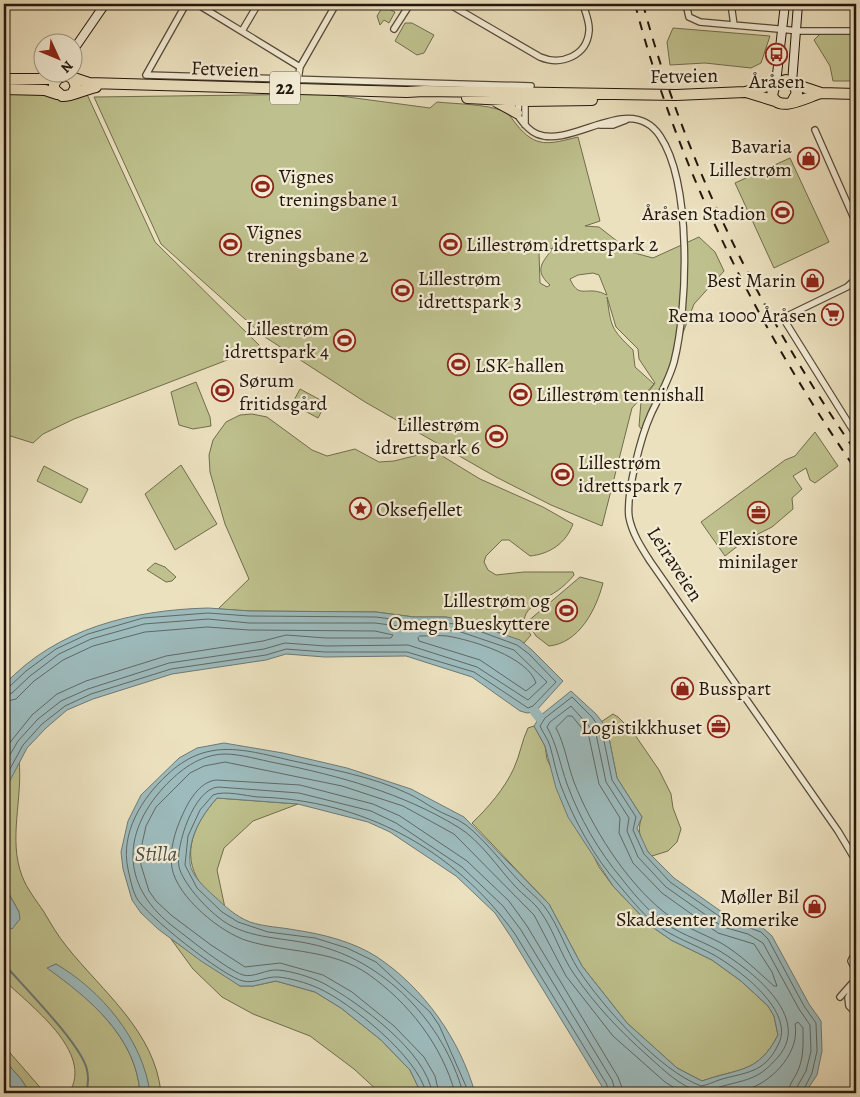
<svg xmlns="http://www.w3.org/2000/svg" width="860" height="1097" font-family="Alegreya,serif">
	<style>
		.green { fill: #bec18e; stroke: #706c4d; fill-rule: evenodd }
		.water { fill: #9dbbbd; stroke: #6c7976 }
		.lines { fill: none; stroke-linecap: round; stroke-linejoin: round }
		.shore { stroke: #606864; stroke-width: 1 }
		.stream { stroke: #6c7976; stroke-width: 2 }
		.river { stroke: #9dbbbd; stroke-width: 10 }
		.street-casing { stroke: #554939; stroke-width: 8 }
		.secondary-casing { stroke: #23160c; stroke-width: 10 }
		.highway-casing { stroke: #23160c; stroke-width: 12 }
		.street { stroke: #f3ecd5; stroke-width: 5.5 }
		.secondary { stroke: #f3ecd5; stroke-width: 8 }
		.highway { stroke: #ece1bf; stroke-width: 10 }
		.rail { stroke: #23160c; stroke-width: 2; stroke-dasharray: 9 9; stroke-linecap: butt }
		.labels { text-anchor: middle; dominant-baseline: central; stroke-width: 4.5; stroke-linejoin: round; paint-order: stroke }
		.shield { fill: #f3ecd5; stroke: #615648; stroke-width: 1 }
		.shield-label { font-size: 19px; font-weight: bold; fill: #23160c }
		.street-label { font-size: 20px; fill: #23160c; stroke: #f3ecd5 }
		.poi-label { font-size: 20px; fill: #23160c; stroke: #f3ecd5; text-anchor: start }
		.water-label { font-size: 21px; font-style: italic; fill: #4e504a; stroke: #f3ecd5 }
	</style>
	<rect width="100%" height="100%" fill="#ece1bf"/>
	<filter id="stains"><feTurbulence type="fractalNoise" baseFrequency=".004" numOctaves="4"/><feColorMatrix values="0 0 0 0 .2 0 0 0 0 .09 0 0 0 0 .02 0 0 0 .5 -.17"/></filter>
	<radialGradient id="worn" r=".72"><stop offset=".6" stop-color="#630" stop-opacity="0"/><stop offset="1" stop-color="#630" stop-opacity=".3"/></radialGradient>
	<!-- green -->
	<path class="green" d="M383 6 395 12 389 23 384 20 380 25 377 16Z
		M405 23H412L434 35 424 53 417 55 395 41Z
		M673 28 770 36 761 63 751 68 705 63 670 65 667 42Z
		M856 33V81H833L830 66 814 40 820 34Z
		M4 79 25 82 49 96 85 90 155 242 261 347 74 419 43 434 33 443 4 434V259L7 254 4 247Z
		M325 94 430 108 437 102C456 104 486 104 503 111 509 113 512 119 516 124 536 149 549 144 578 137L600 221 585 226 599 227 631 252 653 258 699 237 715 252 724 271 694 304 663 385 648 414 642 430 639 426 641 402 655 383 639 359 638 349 616 327 607 297C611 327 611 329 633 350L635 367 654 384 632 408 602 526 551 505 496 477 365 402 265 337 161 244 94 97ZM553 248C543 262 533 270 550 285L547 287 540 283 539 253ZM593 273 599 275 607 295C604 294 601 292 599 292 585 288 578 298 570 279L578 275Z
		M790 158 829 242 774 268 735 183Z
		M196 382 210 417 211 426 193 429 179 425 171 392Z
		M300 389 326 403 318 418 292 404Z
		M252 414 267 417 312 450 327 456 355 449 379 462 394 461 434 451 480 479 543 507 573 524C566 543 550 554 530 556L509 540H502L486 556 484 562 488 570 496 575 524 572H573L574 575C569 581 563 587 557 591 541 602 511 611 531 635L524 643 493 630 446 617H414L376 612 250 611 218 609 249 579 225 524 210 472 209 455 213 440 226 422 240 415Z
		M815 432 838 466 815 483 810 480 806 468 793 476 802 489 792 498 793 509 772 527 744 541 725 556 701 522 785 460 795 456Z
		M181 465 217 524 175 550 145 494Z
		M44 466 88 489 81 503 37 481Z
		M155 563 165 567 176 577 172 581 166 582 147 570Z
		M580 577 603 583C596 610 579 643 549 646L536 636 527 622Z
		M613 714 618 717 633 732 659 770 671 794 673 808 681 829 677 842 668 851 652 856C641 845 636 831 642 817L617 778 607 728 601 722Z
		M534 726 545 746 547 759 599 867 613 886 651 926 671 940 712 960 741 981 768 1006 774 1016 778 1035C758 1074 738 1068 702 1081L677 1068 627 1023 582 966 549 904 472 823C488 808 505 788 514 768 520 755 522 740 528 728Z
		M19 760C23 799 8 839 22 876 27 889 36 900 44 912 51 924 58 936 67 947 103 992 155 1032 161 1093H150C139 1033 102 999 56 964L48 968C90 999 136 1037 140 1093H69C95 1052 29 1005 4 980V925L19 912 4 885V792Z
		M217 798 298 804 253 821 224 848 217 870 225 908C218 900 207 892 200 883 180 853 195 823 217 798Z
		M171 939 240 986H253L276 981 315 992 341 1008 381 1040 410 1070 421 1093H380L354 1069 310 1036 253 1014 222 997 193 969Z
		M4 1046 45 1093H30L21 1079 4 1060Z"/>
	<!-- water -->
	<path class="water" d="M208 608 250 611 376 612 414 617H446L461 620 520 640 532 650 563 681 535 712 527 713 520 711 472 677 406 656 325 657 286 654 266 660 172 674 93 699 67 710 46 728 27 748 4 792V685C57 628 133 610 208 608Z
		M571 691 596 714 607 728 617 778 642 817 637 828 648 852 674 878 729 917 763 928 772 936 809 1004 821 1021 822 1051 817 1075 805 1093H606L511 937 495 913 456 876 390 832 368 822 298 804 217 798C201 816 188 838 190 863 191 875 205 888 214 896 226 907 235 916 250 922 265 927 280 927 295 930 323 934 354 942 377 957 424 988 460 1040 475 1093H421L410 1070 381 1040 341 1008 315 992 276 981 253 986H240L201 961 158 929 141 913 132 900 123 869 121 852 128 821 141 795 179 758 197 748 224 743 283 753 347 768 411 789 464 817 549 904 582 966 627 1023 677 1068 702 1081C738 1068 758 1074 778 1035L774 1016 768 1006 741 981 712 960 671 940 651 926 613 886 568 817 556 788 545 746 534 726 541 715Z
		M4 885 19 912 20 919 12 929 4 925Z
		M56 964C101 990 143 1040 150 1093H140C136 1037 90 999 47 968Z
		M4 1060 21 1079 30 1093H4Z"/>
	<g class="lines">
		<!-- shore -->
		<path class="shore" d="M420 636C429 636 438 635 447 636 472 640 528 657 536 683L526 691 480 660 419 641 418 638Z
			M4 688 9 687 26 671 56 649 88 634 143 618 208 613 249 616 376 617 413 622 460 624 517 645 529 654 556 682 533 706 528 708 474 672 407 652H325L286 649 266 655 171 669 91 694 65 706 42 724 23 745 4 780
			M4 695 12 693 30 676 59 654 91 639 144 624 208 619 249 623H375L413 628 458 631 514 650 547 682 528 700 477 667 408 645 326 646 285 643 264 649 169 663 88 689 61 701 38 719 18 741 4 765
			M4 702 16 699 34 681 63 660 93 646 145 632 207 627 249 630 375 631 393 635 391 638H326L286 635 263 641 166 656 86 681 57 694 32 715 4 750
			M568 716H572L589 737 599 784 620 818 619 833 633 863 662 893 718 933 754 944 772 972 777 986H774C757 971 740 954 721 943 702 933 681 926 664 912 626 882 591 826 574 782 567 763 565 745 556 728Z
			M426 1093C419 1058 350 1002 318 988 307 983 290 978 278 977 266 976 255 984 243 981 224 977 145 915 136 897 132 889 130 878 128 869 120 833 142 798 167 775 206 738 242 749 289 760 329 769 372 776 409 794 418 798 426 804 435 809 445 815 457 818 466 825 486 841 502 863 519 881 527 890 537 897 544 906 558 924 566 950 578 969 602 1006 660 1071 701 1086 708 1085 713 1082 719 1080 745 1072 764 1074 778 1045 796 1012 740 970 714 955 694 944 672 937 654 923 641 912 629 897 618 884 594 857 574 820 561 786 556 773 554 760 550 746 548 739 543 733 540 726L545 718 572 697 592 717 602 731 612 780 636 817 633 830 644 854 670 882 726 921 750 928 761 932 768 939 804 1006 816 1023 817 1051 812 1073 802 1093
			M432 1093C427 1052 358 1002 323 983 311 977 291 971 278 970 266 969 254 978 243 975 226 969 191 940 175 928 122 888 120 835 164 787 180 770 199 755 224 754 241 754 260 760 276 763 340 776 402 793 458 827 481 841 498 868 515 886 523 895 534 902 540 911 554 930 560 954 574 974 595 1005 620 1031 648 1056 665 1071 679 1086 701 1092 709 1092 715 1088 723 1086 749 1079 759 1079 778 1057 813 1017 750 969 718 950 698 939 676 933 658 918 645 907 632 892 622 879 599 852 579 817 567 784 560 764 557 745 547 727L550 722 571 706 596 734 606 782 629 818 627 831 638 857 666 887 723 927 748 934 763 943 799 1009 810 1025 811 1051 806 1071 797 1087 796 1093
			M439 1093 435 1076 424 1057 394 1026 352 992 323 975 280 963 245 967 211 945 171 915 156 901 149 891 141 865 140 853 146 826 156 807 190 773 204 766 225 762 342 786 403 806 454 834 534 915 566 976 613 1036 665 1082 683 1093
			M455 1093C442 1045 408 1002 368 974 332 949 288 953 248 941 221 933 177 897 172 868 169 851 175 831 182 816 188 802 199 782 216 780L300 785 373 804 400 816 467 861 509 901 527 926 618 1077 624 1093
			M463 1093C444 1023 384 959 311 944 280 937 244 939 218 917 205 907 183 883 179 867 175 846 194 789 218 787L299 793 371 811 396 823 462 867 503 906 521 930 612 1080 616 1093
			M469 1093 439 1025 430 1012 376 962 347 948 315 938 268 932 238 922 222 912 197 888 185 865 188 836 200 810 213 795C225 790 246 796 258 797 363 800 454 849 515 934L606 1083 610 1093
			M724 1093C733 1091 743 1091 751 1088 775 1079 800 1051 795 1024L798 1022 803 1028C803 1041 804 1055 799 1068 796 1077 789 1083 788 1093"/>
		<!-- stream -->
		<path class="stream" d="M4 964C23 986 82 1045 87 1070 89 1079 88 1086 86 1093"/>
		<!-- river -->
		<path class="river" d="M535 712 539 717"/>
		<defs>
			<path id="street" d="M186 4 146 75 531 86
				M197 4 300 67
				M449 4 540 57C561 66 587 56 589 31 590 22 585 12 583 4
				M686 4 689 17 700 22 800 31H856
				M731 4 734 25
				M394 29 410 4
				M242 31 258 4
				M298 80 300 67 336 4
				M519 99 518 116C523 123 529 131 537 134 573 149 630 91 660 136 692 184 688 307 674 362 669 380 659 397 651 414 641 436 626 493 629 517 632 533 641 547 650 561L838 831 856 861
				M525 100V125
				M600 125H613L626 120
				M815 130 856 223
				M856 279 847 287 783 318 856 435
				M856 951 851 961 856 971
				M856 982 848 998 849 1006 856 1013
				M840 997 855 980"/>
			<path id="secondary" d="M72 52 105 4
				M776 83 785 4
				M792 83 798 4"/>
			<path id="highway" d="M71 77 89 83 407 92 424 91 676 95 745 92 775 84
				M4 79H56
				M794 84 821 93 856 94
				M4 89 45 90 57 94
				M746 92 775 101
				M72 94 76 87 73 79 67 75 58 78 54 84V89L62 96C70 97 85 89 96 87
				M467 98 525 101 592 100
				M497 102 517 113
				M792 102 797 93 794 84 786 80 775 84 772 95C778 114 807 97 821 93"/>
		</defs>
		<!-- street casing -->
		<use href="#street" class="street-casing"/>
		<!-- secondary casing -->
		<use href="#secondary" class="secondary-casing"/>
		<!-- highway casing -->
		<use href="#highway" class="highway-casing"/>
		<!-- street -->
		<use href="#street" class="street"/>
		<!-- secondary -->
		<use href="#secondary" class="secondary"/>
		<!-- highway -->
		<use href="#highway" class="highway"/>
		<!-- rail -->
		<path class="rail" d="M635 4C679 173 758 327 856 470
			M643 4C686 166 761 314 856 452"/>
	</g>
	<!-- icons -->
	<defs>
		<symbol id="bus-ring" viewBox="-11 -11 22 22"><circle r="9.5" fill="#f3ecd5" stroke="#8f2418" stroke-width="1.5"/><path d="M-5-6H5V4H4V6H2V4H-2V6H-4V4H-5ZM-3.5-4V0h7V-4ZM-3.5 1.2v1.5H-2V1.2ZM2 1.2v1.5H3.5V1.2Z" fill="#8f2418"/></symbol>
		<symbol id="shop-ring" viewBox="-11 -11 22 22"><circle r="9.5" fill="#f3ecd5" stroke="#8f2418" stroke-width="1.5"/><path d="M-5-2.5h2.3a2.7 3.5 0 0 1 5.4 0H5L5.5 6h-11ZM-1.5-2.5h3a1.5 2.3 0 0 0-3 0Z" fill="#8f2418"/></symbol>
		<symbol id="stadium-ring" viewBox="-11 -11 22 22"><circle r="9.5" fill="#f3ecd5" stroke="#8f2418" stroke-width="1.5"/><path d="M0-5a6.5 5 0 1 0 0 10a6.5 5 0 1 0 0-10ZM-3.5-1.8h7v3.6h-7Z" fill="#8f2418"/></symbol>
		<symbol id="supermarket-ring" viewBox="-11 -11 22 22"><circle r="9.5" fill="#f3ecd5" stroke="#8f2418" stroke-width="1.5"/><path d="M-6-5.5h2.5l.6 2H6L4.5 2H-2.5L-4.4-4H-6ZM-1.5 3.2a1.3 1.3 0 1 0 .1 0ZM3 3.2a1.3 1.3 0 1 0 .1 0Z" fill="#8f2418"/></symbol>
		<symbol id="sight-ring" viewBox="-11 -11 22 22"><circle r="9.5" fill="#f3ecd5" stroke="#8f2418" stroke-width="1.5"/><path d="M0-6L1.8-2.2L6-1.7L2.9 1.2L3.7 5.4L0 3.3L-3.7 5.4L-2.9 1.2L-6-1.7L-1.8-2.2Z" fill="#8f2418"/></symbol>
		<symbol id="office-ring" viewBox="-11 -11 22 22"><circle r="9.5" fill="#f3ecd5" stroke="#8f2418" stroke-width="1.5"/><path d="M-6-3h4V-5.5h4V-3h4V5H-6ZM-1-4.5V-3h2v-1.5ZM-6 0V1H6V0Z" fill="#8f2418"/></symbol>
	</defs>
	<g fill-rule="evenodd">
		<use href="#bus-ring" x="764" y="42" width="25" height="25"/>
		<use href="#shop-ring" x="796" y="146" width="25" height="25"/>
		<use href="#stadium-ring" x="250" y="174" width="25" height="25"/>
		<use href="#stadium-ring" x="770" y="200" width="25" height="25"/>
		<use href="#stadium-ring" x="218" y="232" width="25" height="25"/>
		<use href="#stadium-ring" x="438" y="232" width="25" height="25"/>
		<use href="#shop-ring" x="800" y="268" width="25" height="25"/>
		<use href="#stadium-ring" x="390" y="278" width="25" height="25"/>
		<use href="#supermarket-ring" x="820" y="302" width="25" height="25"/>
		<use href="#stadium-ring" x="332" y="328" width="25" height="25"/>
		<use href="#stadium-ring" x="446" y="352" width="25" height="25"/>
		<use href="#stadium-ring" x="210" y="378" width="25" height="25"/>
		<use href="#stadium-ring" x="508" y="382" width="25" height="25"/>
		<use href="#stadium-ring" x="484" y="424" width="25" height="25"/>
		<use href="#stadium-ring" x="550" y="462" width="25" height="25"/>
		<use href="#sight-ring" x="348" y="496" width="25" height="25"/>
		<use href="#office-ring" x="746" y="500" width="25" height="25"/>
		<use href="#stadium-ring" x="554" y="598" width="25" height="25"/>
		<use href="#shop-ring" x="670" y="676" width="25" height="25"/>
		<use href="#office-ring" x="706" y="714" width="25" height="25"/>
		<use href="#shop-ring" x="802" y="894" width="25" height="25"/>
	</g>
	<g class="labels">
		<!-- shield labels -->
		<rect class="shield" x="270" y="71.5" width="30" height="33" rx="4"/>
		<g class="shield-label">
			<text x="285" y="88">22</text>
		</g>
		<!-- street labels -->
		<g class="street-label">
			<text transform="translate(225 69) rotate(2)">Fetveien</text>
			<text transform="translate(684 76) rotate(-1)">Fetveien</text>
			<text transform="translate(675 564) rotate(57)">Leiraveien</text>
		</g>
		<!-- poi labels -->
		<g class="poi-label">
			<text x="777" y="81" text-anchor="middle">Åråsen</text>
			<text x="792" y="146" text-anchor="end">Bavaria<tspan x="792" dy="23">Lillestrøm</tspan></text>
			<text x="279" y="176">Vignes<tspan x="279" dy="23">treningsbane 1</tspan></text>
			<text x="766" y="213" text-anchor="end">Åråsen Stadion</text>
			<text x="247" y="232">Vignes<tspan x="247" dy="23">treningsbane 2</tspan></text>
			<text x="466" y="244">Lillestrøm idrettspark 2</text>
			<text x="418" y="278">Lillestrøm<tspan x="418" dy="23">idrettspark 3</tspan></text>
			<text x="796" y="280" text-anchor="end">Best Marin</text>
			<text x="817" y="315" text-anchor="end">Rema 1000 Åråsen</text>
			<text x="329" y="328" text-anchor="end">Lillestrøm<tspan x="329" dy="23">idrettspark 4</tspan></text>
			<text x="475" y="365">LSK-hallen</text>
			<text x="239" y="380">Sørum<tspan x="239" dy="23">fritidsgård</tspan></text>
			<text x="536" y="394">Lillestrøm tennishall</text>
			<text x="480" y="424" text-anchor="end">Lillestrøm<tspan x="480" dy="23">idrettspark 6</tspan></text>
			<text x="578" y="462">Lillestrøm<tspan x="578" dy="23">idrettspark 7</tspan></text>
			<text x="376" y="509">Oksefjellet</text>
			<text x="758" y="538" text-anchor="middle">Flexistore<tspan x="758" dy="23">minilager</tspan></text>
			<text x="550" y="600" text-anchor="end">Lillestrøm og<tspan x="550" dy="23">Omegn Bueskyttere</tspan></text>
			<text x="698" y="688">Busspart</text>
			<text x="702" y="727" text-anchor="end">Logistikkhuset</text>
			<text x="799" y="896" text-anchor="end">Møller Bil<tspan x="799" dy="23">Skadesenter Romerike</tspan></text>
		</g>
		<!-- water labels -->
		<g class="water-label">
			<text x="156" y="854">Stilla</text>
		</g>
	</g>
	<!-- margin -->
	<rect width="860" height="1097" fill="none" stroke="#ece1bf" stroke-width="20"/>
	<rect x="5" y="5" width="850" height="1087" fill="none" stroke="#23160c" stroke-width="2.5"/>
	<rect x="10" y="10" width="840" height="1077" fill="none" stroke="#23160c"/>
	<!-- north arrow -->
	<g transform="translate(58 58) rotate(134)"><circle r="24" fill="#f3ecd5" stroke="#a09685"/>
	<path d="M0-4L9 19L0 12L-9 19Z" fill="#8f2418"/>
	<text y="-8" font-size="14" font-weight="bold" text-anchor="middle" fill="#23160c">N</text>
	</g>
	<rect width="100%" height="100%" filter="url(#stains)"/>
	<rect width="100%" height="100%" fill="url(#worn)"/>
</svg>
